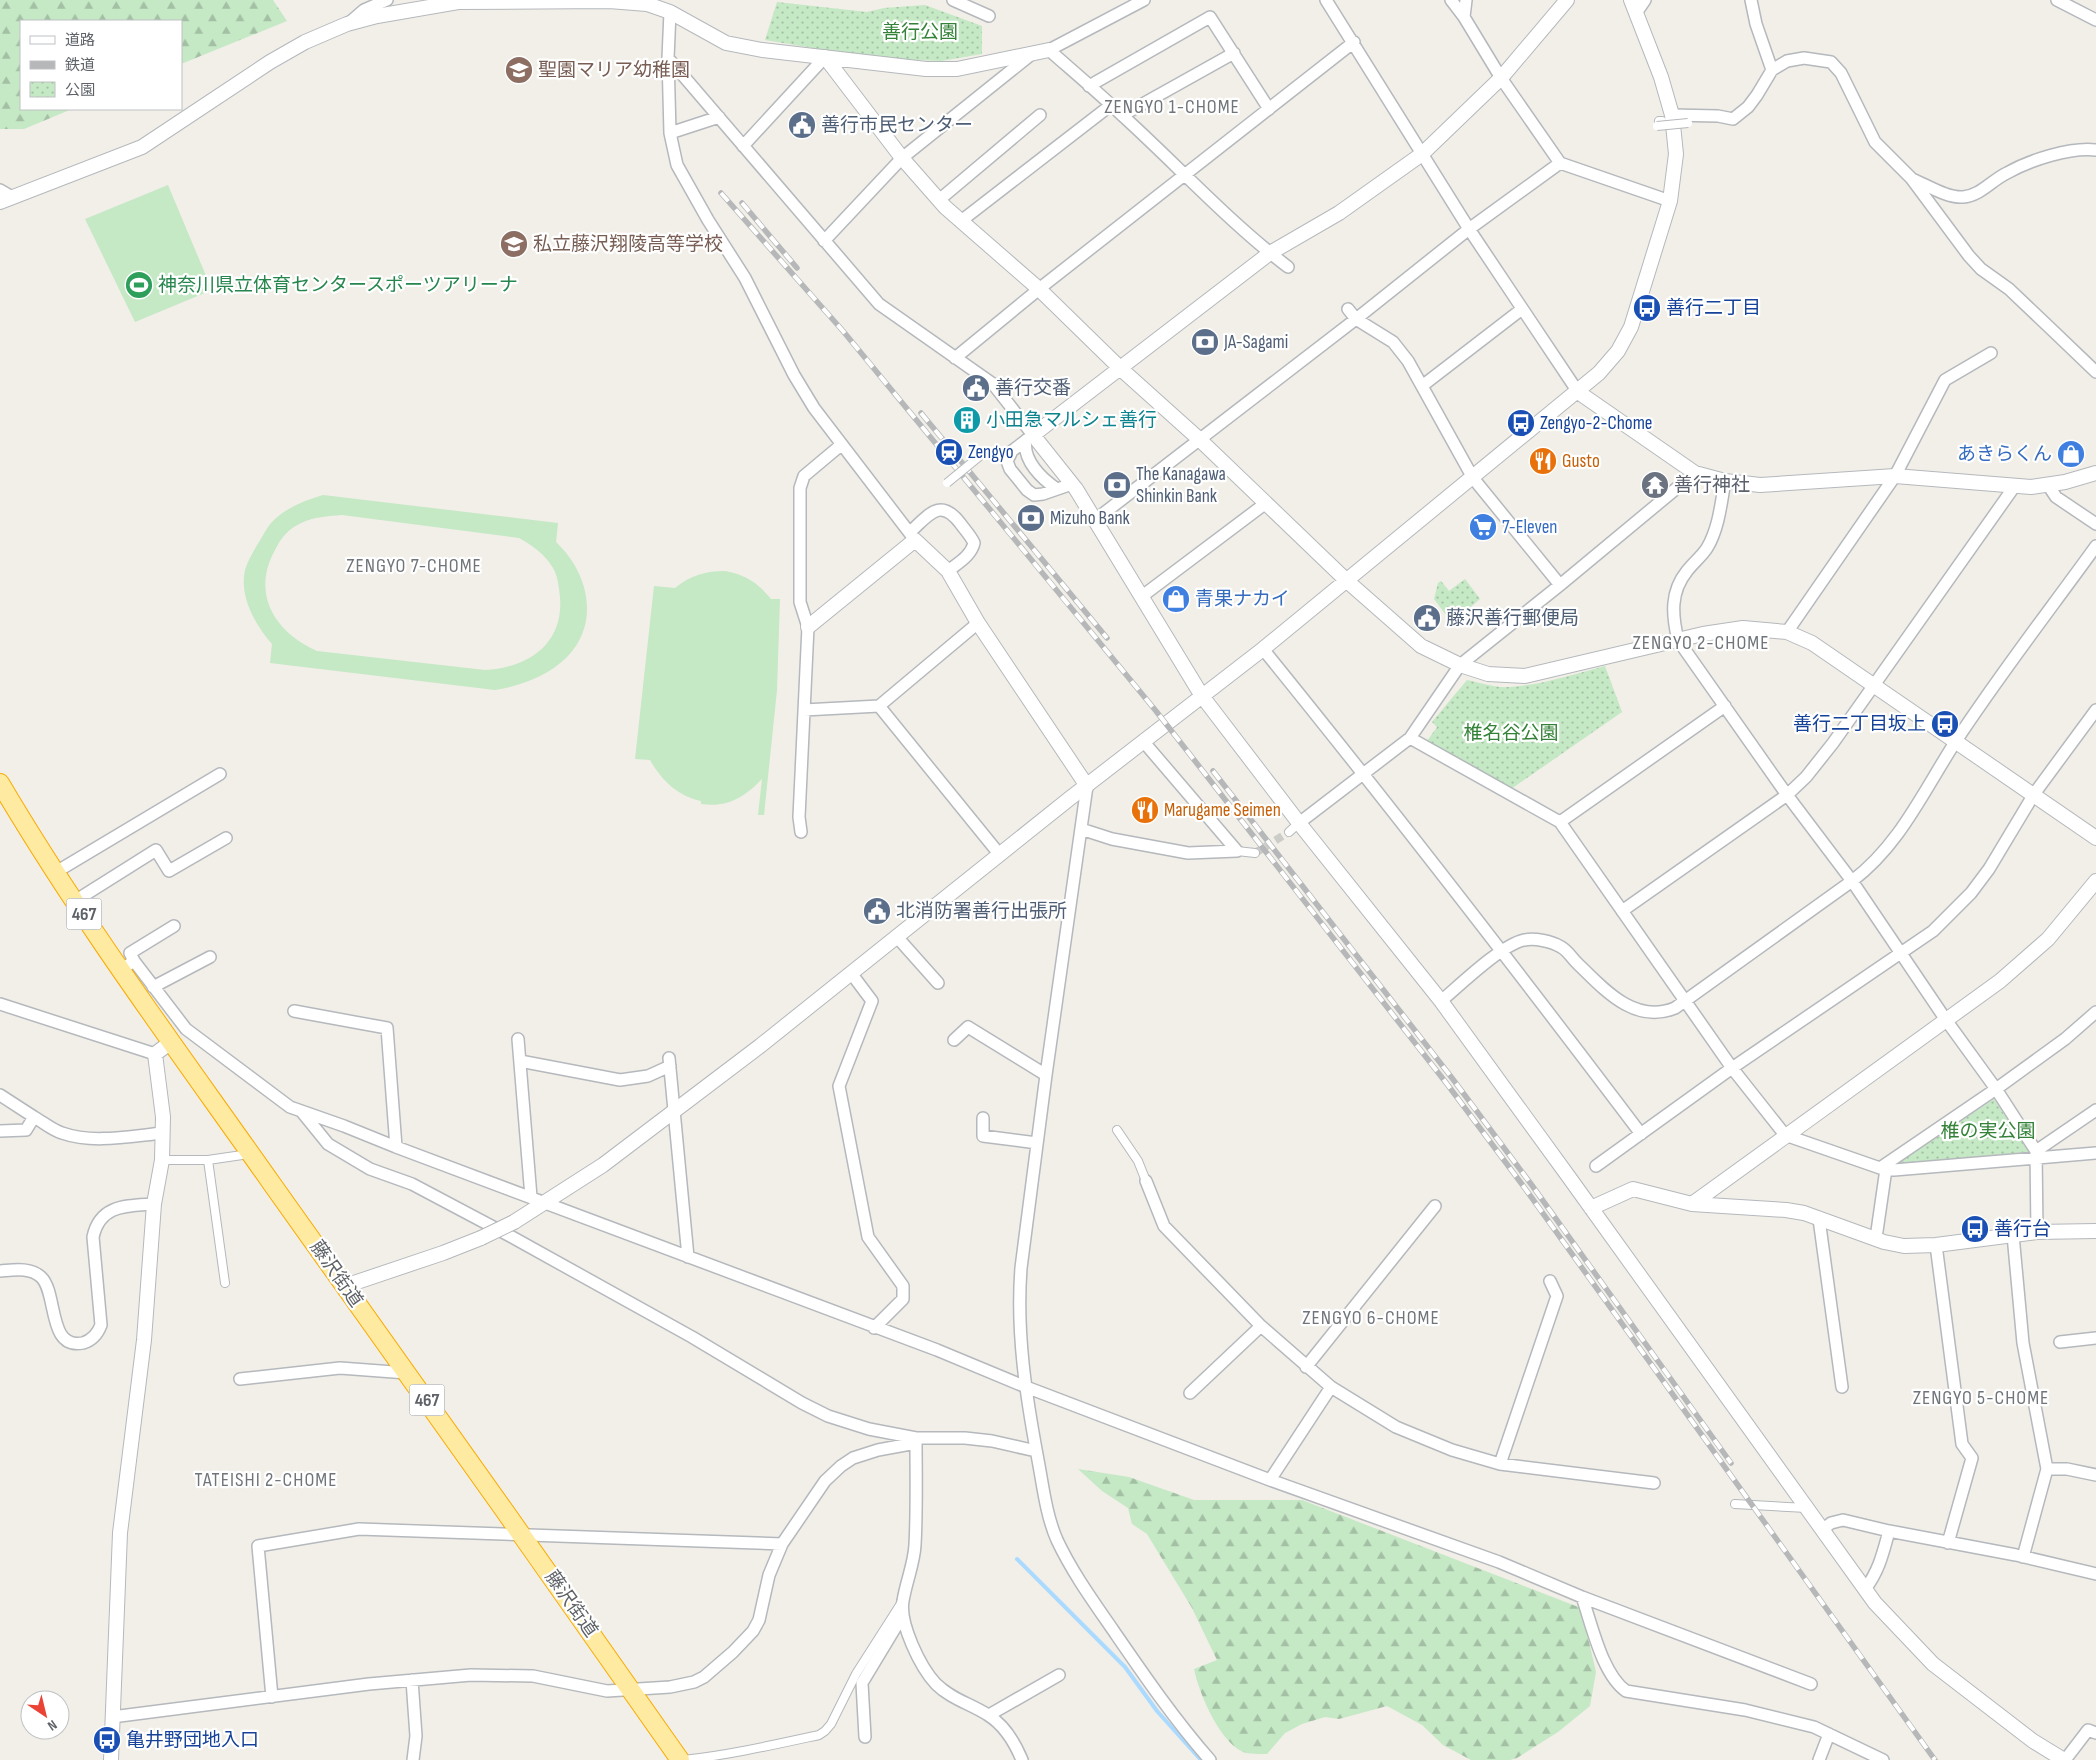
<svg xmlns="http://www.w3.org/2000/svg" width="2096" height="1760" font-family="'Sofia Sans Condensed','Noto Sans JP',sans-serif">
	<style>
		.grass { fill: #c5e8c5; fill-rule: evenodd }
		.forest { fill: url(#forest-firs) }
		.park { fill: url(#park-dots) }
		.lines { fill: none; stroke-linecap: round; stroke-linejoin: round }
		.stream { stroke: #aadaff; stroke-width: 4 }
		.pedestrian-tunnel { stroke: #ccccc8; stroke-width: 8; stroke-dasharray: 8 4; stroke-linecap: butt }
		.pedestrian-casing { stroke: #b5b8bc; stroke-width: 10 }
		.minor-casing { stroke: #b5b8bc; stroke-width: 14 }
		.tertiary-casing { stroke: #b5b8bc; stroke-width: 16 }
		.trunk-casing { stroke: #f9ab00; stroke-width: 20 }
		.pedestrian { stroke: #fff; stroke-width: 8 }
		.minor { stroke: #fff; stroke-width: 11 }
		.tertiary { stroke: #fff; stroke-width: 14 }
		.trunk { stroke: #feeaa1; stroke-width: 18 }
		.rail-casing { stroke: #b6b7b8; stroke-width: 5.5 }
		.rail { stroke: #fff; stroke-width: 4; stroke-dasharray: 11; stroke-linecap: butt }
		.pedestrian-bridge-casing { stroke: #b5b8bc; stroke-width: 10; stroke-linecap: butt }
		.tertiary-bridge-casing { stroke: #b5b8bc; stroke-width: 16; stroke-linecap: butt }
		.pedestrian-bridge { stroke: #fff; stroke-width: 8 }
		.tertiary-bridge { stroke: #fff; stroke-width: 14 }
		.labels { text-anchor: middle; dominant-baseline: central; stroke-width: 4.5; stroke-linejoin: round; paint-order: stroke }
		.shield { fill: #fff; stroke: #8f9295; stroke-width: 1 }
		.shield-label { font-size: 18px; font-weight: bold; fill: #5f6368 }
		.park-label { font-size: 19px; fill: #348238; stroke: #fff }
		.education-label { font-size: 19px; fill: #785e54; stroke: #fff; text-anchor: start }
		.service-label { font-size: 19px; fill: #4e5e75; stroke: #fff; text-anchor: start }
		.leisure-label { font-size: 19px; fill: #27864d; stroke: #fff; text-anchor: start }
		.transit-label { font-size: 19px; fill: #164399; stroke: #fff; text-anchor: start }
		.culture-label { font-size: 19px; fill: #0d838f; stroke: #fff; text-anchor: start }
		.shop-label { font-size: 19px; fill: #366cbe; stroke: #fff; text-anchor: start }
		.food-label { font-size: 19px; fill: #c56008; stroke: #fff; text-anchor: start }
		.worship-label { font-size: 19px; fill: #5b616d; stroke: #fff; text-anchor: start }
		.street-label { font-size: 19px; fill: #5f6368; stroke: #fff }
		.neighbourhood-label { font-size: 20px; letter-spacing: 1px; fill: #70757a; stroke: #fff }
	</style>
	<defs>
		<pattern id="forest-firs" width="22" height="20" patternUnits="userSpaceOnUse" patternTransform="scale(1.25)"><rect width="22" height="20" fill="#c5e8c5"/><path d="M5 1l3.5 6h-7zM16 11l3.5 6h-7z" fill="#a3c0a4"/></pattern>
		<pattern id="park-dots" width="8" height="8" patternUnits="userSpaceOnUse" patternTransform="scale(1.25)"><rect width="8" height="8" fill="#c5e8c5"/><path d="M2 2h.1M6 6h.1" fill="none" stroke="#a3c0a4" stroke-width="1.8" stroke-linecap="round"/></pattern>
	</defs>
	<rect width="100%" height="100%" fill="#f1efe8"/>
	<!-- grass -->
	<path class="grass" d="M168 185 212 290 135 322 85 219Z
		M323 495 558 523 556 542C588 572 601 622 567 657 548 676 520 686 495 690L270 663 272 644C255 625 239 596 245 570 248 560 254 550 259 542 264 534 268 525 275 519 288 507 306 500 323 495ZM342 515 519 538C532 545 545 554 553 568 558 576 559 588 560 597 564 644 528 668 485 670L317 651C274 632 251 593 275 550 281 538 288 529 301 523 314 517 328 516 342 515Z
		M725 571C745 574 759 584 771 599H780L777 690 764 815H758L762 779C745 797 727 808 701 804V801C678 796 662 781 650 760L635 759 654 586 675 588C691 575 706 571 725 571Z"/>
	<!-- forest -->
	<path class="forest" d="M0 0H273L287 21 181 64V21H21V109H72L24 129H0Z
		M1078 1469 1129 1477 1194 1500H1302L1581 1608 1596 1672 1590 1706 1558 1732 1517 1758 1510 1760H1471L1443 1745 1422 1725 1387 1706 1339 1719 1325 1717 1302 1724 1285 1733 1267 1754C1260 1754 1249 1754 1243 1752 1219 1741 1199 1693 1194 1669L1217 1660 1192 1608 1147 1534 1132 1524 1128 1508 1102 1491Z"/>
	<!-- park -->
	<path class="park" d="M777 2 867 12 884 8 925 5 982 26V54L941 61 873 58 765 40Z
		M1465 579 1480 599 1452 623 1434 599 1438 583 1441 581 1449 591Z
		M1605 666 1622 712 1511 789 1427 741 1437 727 1432 722 1467 680C1481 683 1495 688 1510 687 1542 685 1574 674 1605 666Z
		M1994 1099 2029 1152 1902 1163 1901 1161Z"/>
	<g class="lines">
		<!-- stream -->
		<path class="stream" d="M1017 1559 1125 1667 1157 1711 1201 1760"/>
		<!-- pedestrian-tunnel -->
		<path class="pedestrian-tunnel" d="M1255 853 1289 832"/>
		<defs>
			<path id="pedestrian" d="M1659 121H1662
				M1289 832 1299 823
				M1237 851 1255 853
				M1117 1130 1138 1161 1146 1181
				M162 1160H208L249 1154
				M208 1160 225 1283
				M1735 1504 1807 1508
				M683 1760C729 1755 773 1745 819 1735L825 1731 831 1724 856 1674 902 1602"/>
			<path id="minor" d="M953 0 989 16
				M1144 0 1049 50C1074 72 1099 93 1123 116 1178 166 1229 222 1288 267
				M1326 0 1469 229 1578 392
				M1451 0 1464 17 1501 78 1560 163 1670 201
				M1751 0 1756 24 1772 70
				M2057 0 2096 20
				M670 12 668 58 670 133 677 165 708 220 745 278 794 375 814 408 915 540
				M1636 13 1645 0
				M1464 17 1466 0
				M349 23 364 10 387 0
				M668 58 879 304 993 384 1033 435 1012 451 1007 461 1010 469 1027 490 1034 495 1043 494 1072 484
				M1089 86 1210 17 1269 109
				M1123 115 1234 53
				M1672 115 1718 116 1733 119 1748 107 1757 95 1772 70 1787 61 1804 58 1831 62 1841 73 1875 142 1911 178 1969 256 1981 269 2009 289 2049 327 2096 372
				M670 133 719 117
				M743 146 825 57
				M1912 179C1927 185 1947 198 1963 197 1980 196 1992 180 2007 173 2030 160 2070 147 2096 150
				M0 190 12 197
				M939 200 1040 115
				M961 221 1111 105
				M824 241 902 158 1033 53
				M1348 309 1356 319 1393 342 1408 361 1473 478 1560 585
				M955 358 1044 285 1354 42
				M1422 386 1522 309
				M1026 440C1022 460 1042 479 1057 489
				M1725 481C1721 503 1719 528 1707 548 1702 556 1693 563 1687 571 1670 592 1672 615 1678 640L1787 795 1852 881 1946 1020 1996 1089 2036 1151 2037 1232
				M2048 485 2056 497 2096 524
				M1095 520 1356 319 1469 229 1560 163
				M910 532C929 515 940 497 960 523 965 530 971 536 974 543 971 556 958 563 948 571
				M1141 597 1266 503
				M1787 632 1895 476 1945 380 1991 353
				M1263 649C1392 808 1517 970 1641 1134
				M879 706 1000 855
				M804 710 879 706 978 623
				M1410 738 1560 822 1732 1068 1785 1135 1880 1168 1894 1170 2096 1153
				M1087 786 1046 1075 1021 1268C1016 1333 1026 1396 1038 1460 1043 1486 1046 1515 1057 1540 1072 1572 1093 1601 1113 1630 1144 1675 1174 1719 1210 1760
				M1560 822 1725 706
				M1299 823 1410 738 1460 665 1560 585 1695 473
				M1081 829 1112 839 1188 853 1237 851 1143 741
				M801 832 799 817 808 627 800 602V488L804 476 841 445
				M56 872 220 774
				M75 901 156 850 169 871 226 838
				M1622 911 1787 795 1806 777 1833 743 2014 487
				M897 937 938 983
				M134 961 130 953 174 926
				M122 969 134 961 186 1029 290 1107 344 1126 396 1147 937 1350 1026 1387 1270 1480 1499 1562 1582 1597 1811 1684
				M851 973 872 1001 839 1086 868 1237 903 1286V1299L874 1328
				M153 987 210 957
				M1441 1001C1460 985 1501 945 1524 940 1535 938 1551 941 1561 947 1567 950 1572 958 1577 963 1603 988 1634 1025 1675 1008L1852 881C1900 845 1924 790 1956 741 2000 674 2049 611 2096 546
				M0 1004 155 1054
				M294 1011 387 1028 396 1147
				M518 1039 531 1197
				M954 1040 968 1027 1046 1075
				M669 1058 688 1257
				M520 1061 620 1080 648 1076 670 1066
				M0 1095 34 1117 26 1130 0 1131
				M302 1112 328 1144 370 1169 412 1184 512 1237 692 1337 802 1403 828 1416 869 1429 916 1438H965L992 1441 1036 1451
				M34 1117C43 1122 52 1130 62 1133 93 1144 131 1136 163 1133
				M983 1118V1136L1037 1143
				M2036 1151 2096 1110
				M1596 1166 1732 1068 1933 931 1971 893 1989 869 2034 794 2096 710
				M1880 1168 1996 1089 2065 1039 2096 1012
				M1146 1181 1164 1226 1261 1326 1331 1387 1396 1427 1452 1450 1500 1464 1654 1483
				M1819 1219 1842 1387
				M2013 1235 2023 1343 2047 1469 2023 1557
				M1876 1238 1886 1169
				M1936 1245 1962 1444 1972 1458 1948 1543
				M0 1271C14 1270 30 1267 41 1277 58 1293 47 1350 83 1343 93 1340 98 1333 101 1325L93 1237C100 1204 127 1206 154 1204
				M2060 1342 2096 1338
				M1306 1367 1435 1206
				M240 1379 340 1368 407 1373
				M1190 1393 1261 1326
				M916 1438C916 1473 917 1509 915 1545 914 1564 906 1582 903 1601 899 1623 920 1667 936 1684 951 1699 971 1704 988 1715 1004 1725 1015 1743 1022 1760
				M1500 1464 1557 1296 1550 1281
				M2047 1469H2067L2096 1475
				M1270 1480 1331 1387
				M1822 1530 1831 1523 1843 1520 1889 1531 2016 1555 2096 1574
				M1865 1589C1879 1571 1883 1553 1889 1531
				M1582 1597C1592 1625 1602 1674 1626 1691L1745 1710 1814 1727 1883 1760
				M412 1680 416 1736 413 1760
				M272 1697 258 1546 359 1529 782 1544
				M989 1715 1059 1675
				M112 1717 369 1684 471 1675 533 1676 607 1691 670 1687 694 1682 704 1677 733 1652 753 1631 759 1620 769 1575 782 1544 825 1481 841 1466 853 1458 878 1450 916 1443
				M865 1737 862 1683 903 1615
				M1819 1760 1829 1734
				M2065 1760 2088 1730 2096 1733"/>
			<path id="tertiary" d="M1567 0 1501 78 1422 154 1339 213 1270 253 1033 435 1076 489 1202 696 1299 823 1441 1001 1571 1180 1875 1603 1933 1664 2033 1741 2064 1760
				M825 57 902 158 945 207 1039 289 1121 369 1199 439 1347 581 1421 646 1460 665 1488 674 1525 676 1703 634 1743 628 1787 632 1812 643 2096 838
				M0 202 142 147 270 62 305 42 347 24 377 16 458 2 609 1 647 4 670 12 726 43 762 50 926 69H957L1049 50
				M1578 392 1695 473 1725 481 1760 485 1895 476 2031 487 2065 482 2096 473
				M808 627 915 540 948 571 978 623 1087 786
				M1692 1204 2000 981 2048 939 2096 881
				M1591 1208 1633 1189 1692 1204 1786 1210 1804 1213 1884 1242 1904 1246 1936 1245 2037 1232 2096 1231
				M514 1222 603 1165 760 1046 1069 799 1263 649 1599 373 1618 351 1631 327 1670 201 1676 154 1672 115 1661 77 1631 0
				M345 1286 443 1253 481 1238
				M111 1760 120 1533 144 1340 154 1204 162 1160 163 1117 155 1054 171 1042"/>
			<path id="trunk" d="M0 783C82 922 179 1052 272 1184 409 1376 545 1567 680 1760"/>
		</defs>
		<!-- pedestrian casing -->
		<use href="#pedestrian" class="pedestrian-casing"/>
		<!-- minor casing -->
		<use href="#minor" class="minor-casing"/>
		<!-- tertiary casing -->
		<use href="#tertiary" class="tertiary-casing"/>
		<!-- trunk casing -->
		<use href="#trunk" class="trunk-casing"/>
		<!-- pedestrian -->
		<use href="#pedestrian" class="pedestrian"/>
		<!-- minor -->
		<use href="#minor" class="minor"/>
		<!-- tertiary -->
		<use href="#tertiary" class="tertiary"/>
		<!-- trunk -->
		<use href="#trunk" class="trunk"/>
		<defs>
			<path id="rail" d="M721 193 843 331 1156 711 1447 1084 1524 1187 1935 1760
				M742 203 797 268
				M921 413 1107 638
				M1213 771 1452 1078 1531 1184 1731 1463"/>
		</defs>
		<!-- rail casing -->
		<use href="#rail" class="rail-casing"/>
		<!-- rail -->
		<use href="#rail" class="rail"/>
		<defs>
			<path id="pedestrian-bridge" d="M1657 126 1688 123
				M947 483 986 451"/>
			<path id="tertiary-bridge" d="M481 1238 514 1222"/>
		</defs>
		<!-- pedestrian-bridge casing -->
		<use href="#pedestrian-bridge" class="pedestrian-bridge-casing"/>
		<!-- tertiary-bridge casing -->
		<use href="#tertiary-bridge" class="tertiary-bridge-casing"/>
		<!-- pedestrian-bridge -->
		<use href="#pedestrian-bridge" class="pedestrian-bridge"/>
		<!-- tertiary-bridge -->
		<use href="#tertiary-bridge" class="tertiary-bridge"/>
	</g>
	<!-- icons -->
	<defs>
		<symbol id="school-disc" viewBox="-11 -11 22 22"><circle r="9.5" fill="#8d6e63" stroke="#fff"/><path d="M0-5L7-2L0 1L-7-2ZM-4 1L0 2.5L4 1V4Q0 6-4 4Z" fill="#fff"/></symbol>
		<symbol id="civic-disc" viewBox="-11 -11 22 22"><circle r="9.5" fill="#5c6f8a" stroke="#fff"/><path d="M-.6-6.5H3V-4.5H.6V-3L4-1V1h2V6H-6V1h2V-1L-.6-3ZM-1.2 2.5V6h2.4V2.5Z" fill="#fff"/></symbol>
		<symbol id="stadium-disc" viewBox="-11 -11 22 22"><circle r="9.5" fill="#2e9e5b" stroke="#fff"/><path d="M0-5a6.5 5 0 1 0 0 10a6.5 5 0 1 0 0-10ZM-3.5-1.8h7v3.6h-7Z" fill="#fff"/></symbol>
		<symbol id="bus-disc" viewBox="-11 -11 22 22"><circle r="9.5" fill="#1a4fb4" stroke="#fff"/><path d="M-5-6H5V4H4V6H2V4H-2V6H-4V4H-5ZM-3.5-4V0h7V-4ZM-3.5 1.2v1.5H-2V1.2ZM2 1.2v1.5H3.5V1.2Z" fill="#fff"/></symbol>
		<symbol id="bank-disc" viewBox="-11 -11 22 22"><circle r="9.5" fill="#5c6f8a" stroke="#fff"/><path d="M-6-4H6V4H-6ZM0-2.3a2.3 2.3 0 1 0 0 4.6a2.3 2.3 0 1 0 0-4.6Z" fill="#fff"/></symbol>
		<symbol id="building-disc" viewBox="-11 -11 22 22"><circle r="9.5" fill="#0f9aa8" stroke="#fff"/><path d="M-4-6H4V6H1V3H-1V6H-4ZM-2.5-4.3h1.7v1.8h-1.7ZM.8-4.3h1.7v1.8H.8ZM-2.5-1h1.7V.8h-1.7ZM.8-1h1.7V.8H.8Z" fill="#fff"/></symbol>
		<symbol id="station-disc" viewBox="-11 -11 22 22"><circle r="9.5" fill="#1a4fb4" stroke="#fff"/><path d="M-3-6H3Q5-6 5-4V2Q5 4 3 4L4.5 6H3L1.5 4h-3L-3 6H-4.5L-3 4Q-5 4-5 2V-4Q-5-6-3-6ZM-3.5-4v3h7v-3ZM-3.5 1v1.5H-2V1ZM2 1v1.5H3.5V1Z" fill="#fff"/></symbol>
		<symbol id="shop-disc" viewBox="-11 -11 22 22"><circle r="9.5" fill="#3f7fe0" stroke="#fff"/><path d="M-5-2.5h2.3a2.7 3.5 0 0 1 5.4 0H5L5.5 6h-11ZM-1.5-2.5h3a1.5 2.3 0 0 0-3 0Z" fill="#fff"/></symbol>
		<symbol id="restaurant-disc" viewBox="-11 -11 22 22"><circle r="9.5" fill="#e8710a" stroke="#fff"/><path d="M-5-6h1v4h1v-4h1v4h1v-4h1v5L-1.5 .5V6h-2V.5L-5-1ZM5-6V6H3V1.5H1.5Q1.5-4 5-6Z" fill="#fff"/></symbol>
		<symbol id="temple-disc" viewBox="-11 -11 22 22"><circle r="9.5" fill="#6b7280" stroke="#fff"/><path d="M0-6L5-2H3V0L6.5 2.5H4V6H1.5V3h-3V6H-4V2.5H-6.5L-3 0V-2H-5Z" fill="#fff"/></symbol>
		<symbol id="supermarket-disc" viewBox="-11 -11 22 22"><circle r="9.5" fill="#3f7fe0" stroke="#fff"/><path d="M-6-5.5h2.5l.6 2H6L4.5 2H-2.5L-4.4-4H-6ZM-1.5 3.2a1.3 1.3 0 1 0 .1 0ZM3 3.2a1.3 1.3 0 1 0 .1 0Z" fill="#fff"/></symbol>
	</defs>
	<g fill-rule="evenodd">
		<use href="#school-disc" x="503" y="54" width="32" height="32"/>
		<use href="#civic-disc" x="786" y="109" width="32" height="32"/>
		<use href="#school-disc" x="498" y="228" width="32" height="32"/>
		<use href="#stadium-disc" x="123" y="269" width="32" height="32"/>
		<use href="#bus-disc" x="1631" y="292" width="32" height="32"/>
		<use href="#bank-disc" x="1189" y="326" width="32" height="32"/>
		<use href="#civic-disc" x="960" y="372" width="32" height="32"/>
		<use href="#building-disc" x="951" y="404" width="32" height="32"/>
		<use href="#bus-disc" x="1505" y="407" width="32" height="32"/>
		<use href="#station-disc" x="933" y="436" width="32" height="32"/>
		<use href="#shop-disc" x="2055" y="438" width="32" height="32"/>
		<use href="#restaurant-disc" x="1527" y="445" width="32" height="32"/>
		<use href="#bank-disc" x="1101" y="469" width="32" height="32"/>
		<use href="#temple-disc" x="1639" y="469" width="32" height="32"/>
		<use href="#bank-disc" x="1015" y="502" width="32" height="32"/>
		<use href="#supermarket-disc" x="1467" y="511" width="32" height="32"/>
		<use href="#shop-disc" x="1160" y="583" width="32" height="32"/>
		<use href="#civic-disc" x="1411" y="602" width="32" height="32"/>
		<use href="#bus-disc" x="1929" y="708" width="32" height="32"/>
		<use href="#restaurant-disc" x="1129" y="794" width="32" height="32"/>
		<use href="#civic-disc" x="861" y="895" width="32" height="32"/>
		<use href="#bus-disc" x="1959" y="1213" width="32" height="32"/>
		<use href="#bus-disc" x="91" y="1724" width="32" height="32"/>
	</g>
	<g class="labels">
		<!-- shield labels -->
		<g class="shield">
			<rect x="66.5" y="898.5" width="35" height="31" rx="4"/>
			<rect x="409.5" y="1384.5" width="35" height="31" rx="4"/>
		</g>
		<g class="shield-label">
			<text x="84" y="914">467</text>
			<text x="427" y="1400">467</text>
		</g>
		<!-- park labels -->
		<g class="park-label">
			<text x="920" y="32">善行公園</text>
			<text x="1511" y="733">椎名谷公園</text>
			<text x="1988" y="1131">椎の実公園</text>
		</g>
		<!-- education labels -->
		<g class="education-label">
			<text x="538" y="70">聖園マリア幼稚園</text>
			<text x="533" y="244">私立藤沢翔陵高等学校</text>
		</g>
		<!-- service labels -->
		<g class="service-label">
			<text x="821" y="125">善行市民センター</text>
			<text x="1224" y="342">JA-Sagami</text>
			<text x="995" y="388">善行交番</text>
			<text x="1136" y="474">The Kanagawa<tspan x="1136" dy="22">Shinkin Bank</tspan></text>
			<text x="1050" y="518">Mizuho Bank</text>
			<text x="1446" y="618">藤沢善行郵便局</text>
			<text x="896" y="911">北消防署善行出張所</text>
		</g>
		<!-- leisure labels -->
		<g class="leisure-label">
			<text x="158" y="285">神奈川県立体育センタースポーツアリーナ</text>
		</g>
		<!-- transit labels -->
		<g class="transit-label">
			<text x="1666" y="308">善行二丁目</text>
			<text x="1540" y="423">Zengyo-2-Chome</text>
			<text x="968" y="452">Zengyo</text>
			<text x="1926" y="724" text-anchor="end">善行二丁目坂上</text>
			<text x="1994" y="1229">善行台</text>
			<text x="126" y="1740">亀井野団地入口</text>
		</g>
		<!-- culture labels -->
		<g class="culture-label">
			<text x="986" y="420">小田急マルシェ善行</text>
		</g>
		<!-- shop labels -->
		<g class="shop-label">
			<text x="2052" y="454" text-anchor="end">あきらくん</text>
			<text x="1502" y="527">7-Eleven</text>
			<text x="1195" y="599">青果ナカイ</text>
		</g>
		<!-- food labels -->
		<g class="food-label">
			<text x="1562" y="461">Gusto</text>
			<text x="1164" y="810">Marugame Seimen</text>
		</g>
		<!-- worship labels -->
		<g class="worship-label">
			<text x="1674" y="485">善行神社</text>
		</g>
		<!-- street labels -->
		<g class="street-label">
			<text transform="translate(336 1274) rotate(55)">藤沢街道</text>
			<text transform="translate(571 1604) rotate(55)">藤沢街道</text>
		</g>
		<!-- neighbourhood labels -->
		<g class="neighbourhood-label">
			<text x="1172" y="107">ZENGYO 1-CHOME</text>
			<text x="414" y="566">ZENGYO 7-CHOME</text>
			<text x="1701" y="643">ZENGYO 2-CHOME</text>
			<text x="1371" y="1318">ZENGYO 6-CHOME</text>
			<text x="1981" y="1398">ZENGYO 5-CHOME</text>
			<text x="266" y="1480">TATEISHI 2-CHOME</text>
		</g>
	</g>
	<!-- legend -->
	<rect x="20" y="20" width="162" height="90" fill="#ffffff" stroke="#bfc1c3"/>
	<rect x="30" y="36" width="25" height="8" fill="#ffffff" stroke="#bfc1c3"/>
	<text x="65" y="45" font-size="15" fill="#5f6368">道路</text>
	<rect x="30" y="61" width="25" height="8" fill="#b6b7b8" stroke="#bfc1c3"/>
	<text x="65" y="70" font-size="15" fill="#5f6368">鉄道</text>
	<rect x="30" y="82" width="25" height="15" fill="url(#park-dots)" stroke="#bfc1c3"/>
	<text x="65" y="95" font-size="15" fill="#5f6368">公園</text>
	<!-- north arrow -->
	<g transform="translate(45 1715) rotate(145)"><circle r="24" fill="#ffffff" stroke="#bfc1c3"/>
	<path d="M0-4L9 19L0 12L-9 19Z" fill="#ea4335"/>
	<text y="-8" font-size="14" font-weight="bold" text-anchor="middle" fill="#5f6368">N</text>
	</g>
</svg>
